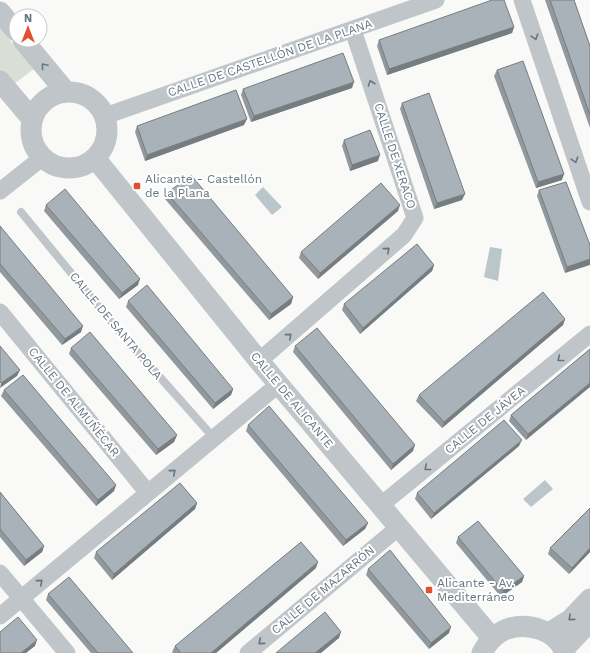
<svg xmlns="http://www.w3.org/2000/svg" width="590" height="653" font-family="'Work Sans',sans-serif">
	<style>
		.green { fill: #d9ded6 }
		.water { fill: #bac6ca }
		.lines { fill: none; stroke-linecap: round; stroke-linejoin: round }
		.service { stroke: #c0c5c9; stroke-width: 8 }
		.minor { stroke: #c0c5c9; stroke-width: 17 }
		.tertiary { stroke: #c0c5c9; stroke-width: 21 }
		.wall { fill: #91999e }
		.shaded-wall { fill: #767d81 }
		.building { fill: #a9b2b8; stroke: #767d81 }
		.oneway { stroke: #657681 }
		.poi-dot { fill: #e05130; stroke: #fff; stroke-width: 1.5 }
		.labels { text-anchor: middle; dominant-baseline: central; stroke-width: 4; stroke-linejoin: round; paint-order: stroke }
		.street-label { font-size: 12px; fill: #657681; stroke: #fff }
		.poi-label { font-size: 12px; fill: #657681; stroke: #fff; text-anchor: start }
	</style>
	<rect width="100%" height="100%" fill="#f9f9f7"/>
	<!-- green -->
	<path class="green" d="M0 28 34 69 11 86 0 72Z"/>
	<!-- water -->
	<path class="water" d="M263 187 282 207 272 215 255 195Z
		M490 247 502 249 498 281 484 277Z
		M545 480 553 489 531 507 523 499Z"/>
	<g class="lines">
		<!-- service -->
		<path class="service" d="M21 212 118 330 214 438"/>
		<!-- minor -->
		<path class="minor" d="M522 0 590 202
			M105 116 436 0
			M0 191 43 157
			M0 312 148 493
			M259 361 404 235 415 218 353 30
			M381 505 590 334
			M0 573 67 653
			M0 616 279 384
			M248 653 399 527"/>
		<!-- tertiary -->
		<path class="tertiary" d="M0 12 16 31
			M23 40 66 92
			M0 81 32 119
			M31 130a38 38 0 1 1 76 0a38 38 0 1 1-76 0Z
			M95 158 259 361 492 638
			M549 633 570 620 590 599
			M564 649 590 621
			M482 653C487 643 496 633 507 629 528 622 557 630 565 653"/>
	</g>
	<!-- wall -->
	<path class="wall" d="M545 0H574L590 46V128Z
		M514 27 512 33 387 75 377 46 379 40Z
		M497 70 562 180 536 188 494 76Z
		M352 88 251 122 241 95 243 89Z
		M402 103 462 200 434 209 400 109Z
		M244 125 145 161 135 132 137 126Z
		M344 140 378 161 350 171 342 146Z
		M539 190 590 245 565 273 537 196Z
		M167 193 293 297 291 304 269 320 165 199Z
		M46 205 138 285 119 299 44 211Z
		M398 211 318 279 299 258 301 252Z
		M0 226 81 332 62 345 0 272Z
		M434 265 432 271 360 334 342 310 344 304Z
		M128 301 233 389 231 395 213 409 126 307Z
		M565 319 563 325 442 428 416 401 419 395Z
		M295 346 413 451 391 470 293 352Z
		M71 348 177 435 174 442 156 455 69 354Z
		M590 349 526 440 509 421 511 415Z
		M4 390 116 485 114 491 96 506 1 396Z
		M248 425 368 523 365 529 343 546 246 431Z
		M519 446 431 519 415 499 417 493Z
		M0 492 44 546 42 552 24 566 0 537Z
		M197 503 195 509 112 580 94 558 96 552Z
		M458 537 524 576 522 582 501 597 456 543Z
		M550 548 590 552 569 574 548 554Z
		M316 568 216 653H173L172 652 175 646Z
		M368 569 449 633 429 649 366 575Z
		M48 594 133 653H91L46 600Z"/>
	<!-- shaded-wall -->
	<path class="shaded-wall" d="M514 27 512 33 387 75 389 69Z
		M354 82 352 88 251 122 254 116Z
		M247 119 244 125 145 161 147 155Z
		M380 155 378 161 350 171 352 165Z
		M564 174 562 180 536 188 538 182Z
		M465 194 462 200 434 209 437 203Z
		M400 205 398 211 318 279 320 273Z
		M590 259V265L565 273 567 267Z
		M434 265 432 271 360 334 363 328Z
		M140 279 138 285 119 299 122 293Z
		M293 297 291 304 269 320 271 314Z
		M565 319 563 325 442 428 444 422Z
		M83 326 81 332 62 345 65 339Z
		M20 370 17 376 0 388 1 383Z
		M590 383V387L526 440 528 434Z
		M233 389 231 395 213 409 215 403Z
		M177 435 174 442 156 455 158 449Z
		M522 440 519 446 431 519 434 513Z
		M415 445 413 451 391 470 393 464Z
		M116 485 114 491 96 506 98 500Z
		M197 503 195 509 112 580 114 574Z
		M368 523 365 529 343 546 346 540Z
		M44 546 42 552 24 566 26 560Z
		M590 548V552L569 574 572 568Z
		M318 562 316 568 216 653H211Z
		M524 576 522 582 501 597 503 591Z
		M451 627 449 633 429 649 431 643Z
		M341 632 339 638 321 653H315Z
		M37 640 35 646 26 653H21Z"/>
	<!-- building -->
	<path class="building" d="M492 0H504L514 27 389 69 379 40Z
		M550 0H574L590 46V115Z
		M343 53 354 82 254 116 243 89Z
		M523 61 564 174 538 182 497 70Z
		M236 90 247 119 147 155 137 126Z
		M429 93 465 194 437 203 402 103Z
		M370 130 380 155 352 165 344 140Z
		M191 175 293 297 271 314 167 193Z
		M566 182 590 245V259L567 267 539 190Z
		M381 183 400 205 320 273 301 252Z
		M65 189 140 279 122 293 46 205Z
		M0 226 83 326 65 339 0 264Z
		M417 244 434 265 363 328 344 304Z
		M147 285 233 389 215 403 128 301Z
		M543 292 565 319 444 422 419 395Z
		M317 328 415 445 393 464 295 346Z
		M90 332 177 435 158 449 71 348Z
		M0 346 20 370 1 383 0 382Z
		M590 349V383L528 434 511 415Z
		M23 375 116 485 98 500 4 390Z
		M269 406 368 523 346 540 248 425Z
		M504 420 522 440 434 513 417 493Z
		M180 483 197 503 114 574 96 552Z
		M0 492 44 546 26 560 0 529Z
		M590 508V548L572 568 550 548Z
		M478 521 524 576 503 591 458 537Z
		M301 542 318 562 211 653H181L175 646Z
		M390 550 451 627 431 643 368 569Z
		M69 577 133 653H98L48 594Z
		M325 612 341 632 315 653H276Z
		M18 617 37 640 21 653H0V632Z"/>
	<!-- one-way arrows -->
	<defs><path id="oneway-chevron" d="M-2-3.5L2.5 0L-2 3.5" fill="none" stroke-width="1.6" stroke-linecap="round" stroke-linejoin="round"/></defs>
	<g class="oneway">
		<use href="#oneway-chevron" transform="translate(535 37) rotate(72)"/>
		<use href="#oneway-chevron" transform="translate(44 66) rotate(-130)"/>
		<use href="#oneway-chevron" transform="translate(371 83) rotate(-109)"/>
		<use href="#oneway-chevron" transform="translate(575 160) rotate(72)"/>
		<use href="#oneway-chevron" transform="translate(387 250) rotate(-41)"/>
		<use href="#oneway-chevron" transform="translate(289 336) rotate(-41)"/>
		<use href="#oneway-chevron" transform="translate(560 359) rotate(141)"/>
		<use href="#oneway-chevron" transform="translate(427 468) rotate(141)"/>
		<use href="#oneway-chevron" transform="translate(173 472) rotate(-40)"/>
		<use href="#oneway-chevron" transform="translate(40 582) rotate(-40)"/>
		<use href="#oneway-chevron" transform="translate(571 618) rotate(139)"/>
		<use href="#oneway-chevron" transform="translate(261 642) rotate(140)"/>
	</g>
	<!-- markers -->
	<g class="poi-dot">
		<rect x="133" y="182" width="8" height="8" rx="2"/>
		<rect x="425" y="586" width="8" height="8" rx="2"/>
	</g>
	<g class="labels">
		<!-- street labels -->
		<g class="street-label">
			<text transform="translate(270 58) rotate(-19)">CALLE DE CASTELLÓN DE LA PLANA</text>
			<text transform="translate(395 156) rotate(72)">CALLE DE XERACO</text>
			<text transform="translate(116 326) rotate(50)">CALLE DE SANTA POLA</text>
			<text transform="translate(292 400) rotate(50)">CALLE DE ALICANTE</text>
			<text transform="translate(74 402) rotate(51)">CALLE DE ALMUÑÉCAR</text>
			<text transform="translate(485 420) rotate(-39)">CALLE DE JÁVEA</text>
			<text transform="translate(323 590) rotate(-40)">CALLE DE MAZARRÓN</text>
		</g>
		<!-- poi labels -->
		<g class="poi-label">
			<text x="145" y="179">Alicante - Castellón<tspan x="145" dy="14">de la Plana</tspan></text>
			<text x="437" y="583">Alicante - Av.<tspan x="437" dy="14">Mediterráneo</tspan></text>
		</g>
	</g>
	<!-- north arrow -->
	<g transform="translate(28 28)"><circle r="19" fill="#ffffff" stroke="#c1c8cd"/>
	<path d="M0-3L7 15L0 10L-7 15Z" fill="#e05130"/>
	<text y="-6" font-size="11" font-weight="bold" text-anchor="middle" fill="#657681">N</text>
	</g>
</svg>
